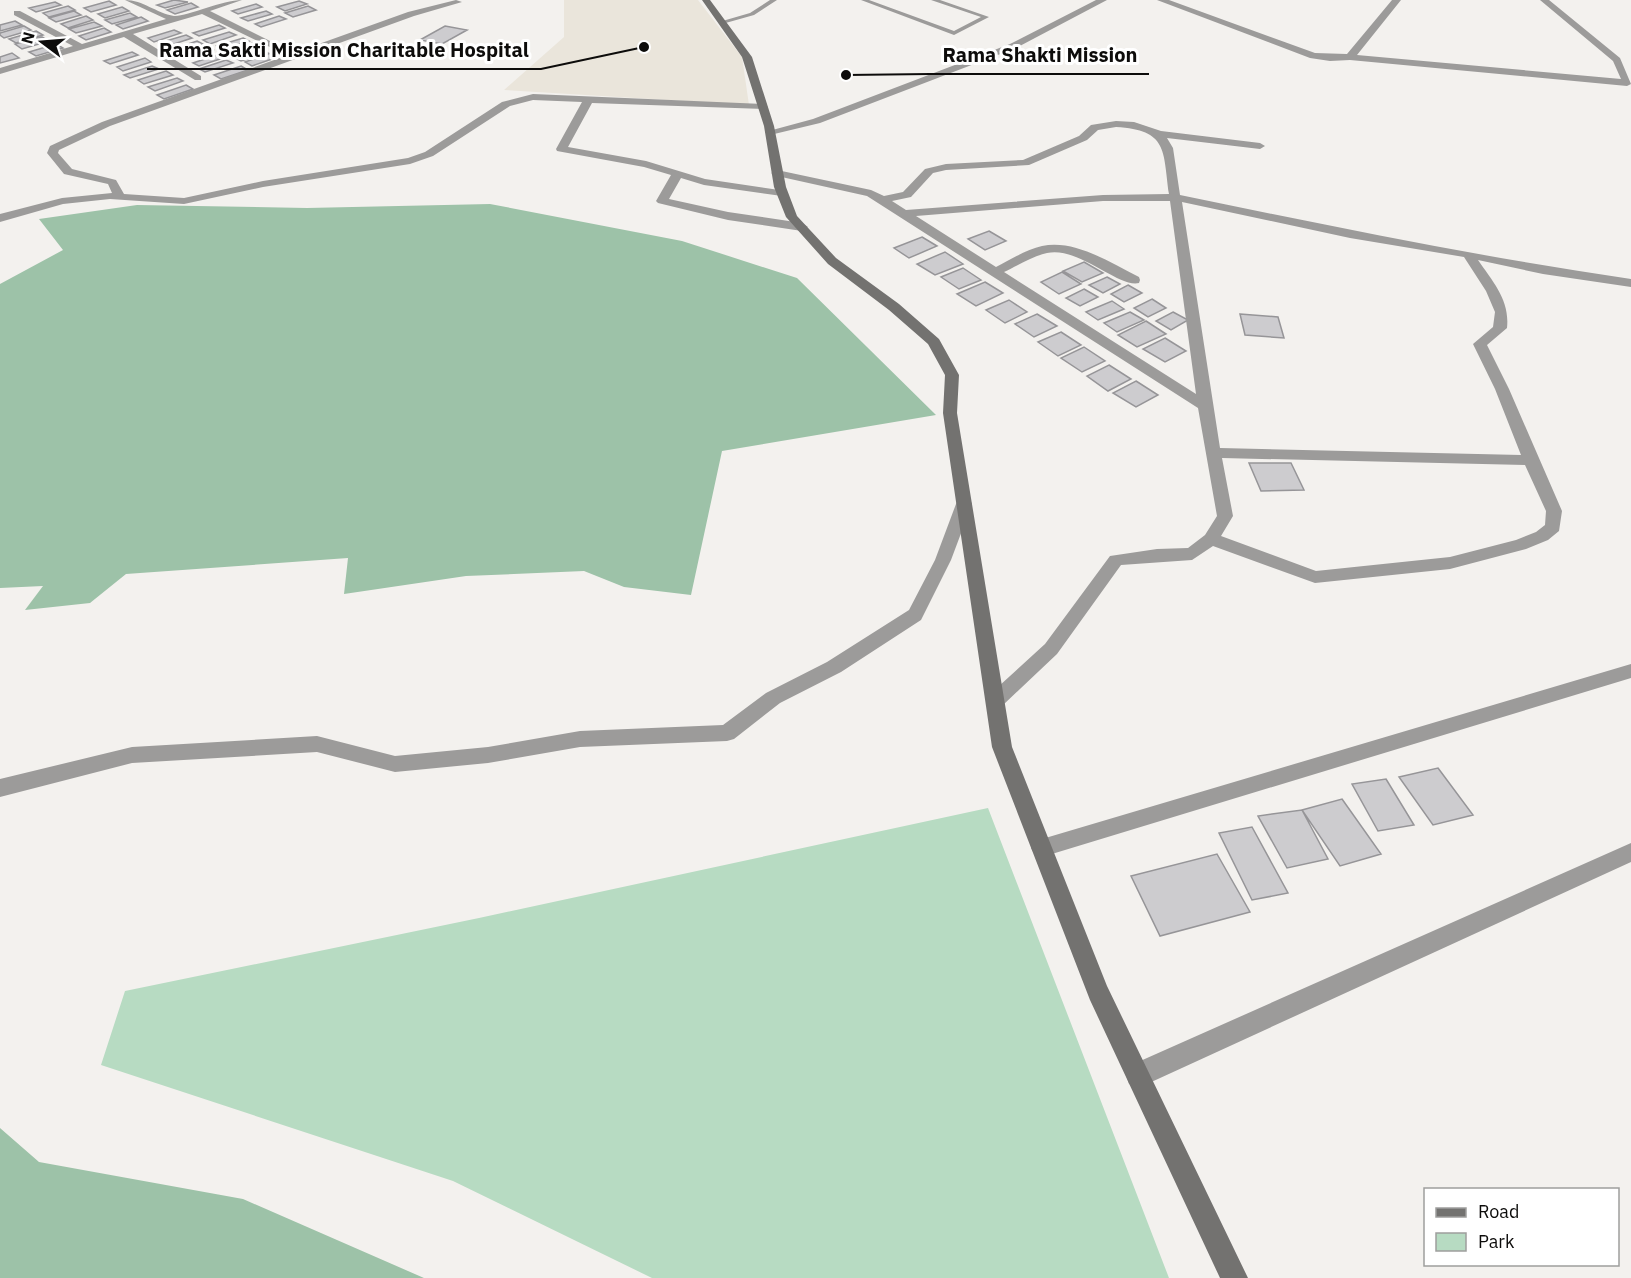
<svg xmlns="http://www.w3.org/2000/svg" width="1631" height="1278" font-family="'IBM Plex Sans',sans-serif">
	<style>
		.built { fill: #eae5db }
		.green { fill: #b7dbc2 }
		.forest { fill: #9dc2a8 }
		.building { fill: #cdcccf; stroke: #969598; stroke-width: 1.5 }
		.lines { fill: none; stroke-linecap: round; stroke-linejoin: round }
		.lane { fill: #9c9b9a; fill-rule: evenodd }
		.street { fill: #9c9b9a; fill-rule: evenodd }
		.secondary { fill: #737270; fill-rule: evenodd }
		.leader { fill: none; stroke: #0d0c0b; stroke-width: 2 }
		.callout-dot { fill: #0d0c0b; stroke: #fff; stroke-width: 2 }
		.callout-label { font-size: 20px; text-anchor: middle; font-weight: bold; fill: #0d0c0b; stroke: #fff; stroke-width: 6; stroke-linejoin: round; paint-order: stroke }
	</style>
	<rect width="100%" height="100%" fill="#f3f1ee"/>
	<!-- built -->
	<path class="built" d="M564 0H698L742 57 749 105 504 90 564 37Z"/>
	<!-- green -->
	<path class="green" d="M988 808 1169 1278H652L453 1181 101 1065 125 991 479 918Z"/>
	<!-- forest -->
	<path class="forest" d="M490 204 682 241 797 278 936 415 722 451 691 595 624 587 584 571 466 576 344 594 348 558 126 574 90 603 25 610 43 586 0 588V284L63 250 39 219 137 205 307 208Z
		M0 1128 39 1162 243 1199 424 1278H0Z"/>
	<!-- building -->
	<path class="building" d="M174 0 188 2 165 8 157 5Z
		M109 1 116 5 91 12 84 8Z
		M299 1 307 4 285 11 277 7Z
		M55 2 61 5 36 12 29 8Z
		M191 3 198 7 175 14 167 10Z
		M256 4 262 7 238 14 232 11Z
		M68 6 75 10 49 17 43 13Z
		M308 6 316 10 293 17 285 13Z
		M122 7 129 11 105 18 98 14Z
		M74 11 81 15 56 22 49 18Z
		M266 11 272 14 248 21 241 18Z
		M130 13 137 17 112 24 105 20Z
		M86 16 93 20 68 28 61 24Z
		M279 16 286 19 261 27 255 24Z
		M141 17 148 21 123 29 116 25Z
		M15 21 22 25 0 31V25Z
		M94 22 102 26 76 33 69 29Z
		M219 25 225 28 199 36 193 33Z
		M24 26 31 30 4 38 0 35V33Z
		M445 26 467 30 442 44 420 40Z
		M104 28 111 32 86 40 79 36Z
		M174 30 181 33 154 42 148 38Z
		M36 31 43 35 16 43 9 39Z
		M229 32 236 35 210 44 203 40Z
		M186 35 192 38 165 47 159 43Z
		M42 37 49 41 22 49 15 44Z
		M243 38 249 41 223 49 217 46Z
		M197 41 203 44 176 53 170 50Z
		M253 43 260 47 234 55 227 52Z
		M56 44 63 48 36 56 29 52Z
		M206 47 213 50 186 59 179 56Z
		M261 49 268 53 241 61 235 58Z
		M132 52 138 55 110 64 104 61Z
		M12 53 19 58 0 63V57Z
		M271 53 278 57 252 66 245 62Z
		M220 54 226 57 199 66 193 63Z
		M145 58 151 62 123 71 117 67Z
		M226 60 233 63 205 72 199 69Z
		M152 66 159 69 130 78 124 75Z
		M241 66 248 70 221 79 214 75Z
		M166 71 173 75 144 84 138 80Z
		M177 78 183 81 155 91 148 87Z
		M186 85 193 89 164 99 157 95Z
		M989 231 1006 241 985 250 968 239Z
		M922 237 937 246 909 258 894 248Z
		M945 252 963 264 935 275 917 264Z
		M1084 262 1103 273 1082 282 1063 271Z
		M963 268 981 280 959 289 941 277Z
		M1062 272 1081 284 1059 294 1041 282Z
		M1107 277 1120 284 1103 293 1089 285Z
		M985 282 1003 293 976 306 957 294Z
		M1128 285 1142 293 1124 302 1111 294Z
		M1084 289 1098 297 1080 306 1066 298Z
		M1152 299 1166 308 1148 317 1134 308Z
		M1009 300 1027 312 1005 323 986 310Z
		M1112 301 1124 309 1098 320 1086 312Z
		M1130 312 1144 320 1117 332 1104 323Z
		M1173 312 1188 320 1171 330 1156 321Z
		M1037 314 1057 326 1034 337 1015 324Z
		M1240 314 1278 317 1284 338 1245 335Z
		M1146 321 1166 334 1137 347 1118 335Z
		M1061 332 1081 345 1058 356 1038 342Z
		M1165 338 1186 351 1165 362 1143 349Z
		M1084 347 1105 361 1082 372 1061 358Z
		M1109 365 1131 379 1108 391 1087 376Z
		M1136 381 1158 395 1136 407 1113 393Z
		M1249 463H1291L1304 490 1261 491Z
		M1438 768 1473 815 1433 825 1399 777Z
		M1386 779 1414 825 1378 831 1352 784Z
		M1342 799 1381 854 1340 866 1302 810Z
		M1302 810 1328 859 1287 868 1258 816Z
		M1252 827 1288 893 1252 900 1219 833Z
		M1217 854 1250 912 1160 936 1131 876Z"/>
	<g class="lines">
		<!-- lane -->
		<path class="lane" d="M770 0H777L754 15 722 24 719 22 750 13Z
			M861 0H869L954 31 981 17 931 0H940L989 17 954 35Z"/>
		<!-- street -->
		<path class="street" d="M125 0C143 0 156 13 174 16 186 17 222 0 242 0L210 11 288 50 280 52 202 14 133 34 201 76V80H195L124 37 0 74V68L73 46 14 15V11H20L82 44 166 19Z
			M456 0 462 2 414 16 110 126 59 150 58 153 72 169 116 180 124 194 184 198 263 181 408 158 425 152 502 102 533 94 763 104 768 107 767 109 592 103 568 147 646 161 705 179 786 191 788 193 782 196 704 185 681 178 669 199 728 212 802 223 808 227 802 231 728 220 658 203 656 201 671 175 644 167 557 151 556 149 582 102 533 100 510 106 433 156 410 164 263 187 184 204 110 199 63 204 0 222V214L62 198 112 193 108 184 64 174 47 153 50 146 102 122 408 12Z
			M1096 0H1107L1016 48 820 123 770 135 765 132 813 119 1010 44Z
			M1157 0H1169L1315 53 1347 54 1392 0H1401L1357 55 1621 79 1613 61 1540 0H1549L1620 58 1631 84 1627 86 1350 60 1330 61 1310 58Z
			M1116 121 1134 122 1161 131 1260 143 1265 146 1260 149 1167 138 1173 148 1180 195C1330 226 1480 257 1631 279V287L1543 274 1478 260C1493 282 1510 300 1507 328L1487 345 1509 389 1562 511 1559 531 1548 540 1526 549 1450 569 1315 583 1213 546 1192 560 1121 565 1057 654 1002 706 995 709 988 706 986 701 988 696 1045 644 1110 556 1157 549 1188 548 1205 535 1217 516 1198 408 867 196 777 176 771 173 777 170 871 190 884 196 903 192 925 169 946 164 1023 160 1079 136 1091 125ZM1116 127C1168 130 1163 150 1169 194L1103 195 906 210 892 201 911 197 933 173 946 170 1029 165 1087 140 1098 130ZM1103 201H1170L1196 394 1004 272C1017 266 1033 256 1047 253 1079 246 1118 288 1139 283L1140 280 1139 277C1111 263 1075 239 1042 246 1027 249 1010 260 996 267L916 216ZM1182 202 1350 238 1464 257 1486 291 1495 312 1493 327 1473 344 1495 389 1521 455 1220 448ZM1222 458 1525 465 1546 511 1545 525 1536 532 1516 540 1450 557 1316 571 1221 536 1233 516Z
			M964 499 970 500 972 504 951 560 921 620 841 672 780 703 734 739 727 741 580 747 488 763 395 772 317 752 132 763 0 797V779L132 747 317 736 395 756 488 747 580 731 723 725 766 693 827 662 909 610 935 560 956 504 958 500Z
			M1631 664V678L1042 857 1035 855 1031 848 1035 841 1042 839Z
			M1631 843V862L1147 1084 1138 1087 1129 1084 1126 1075 1129 1066Z"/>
		<!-- secondary -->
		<path class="secondary" d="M702 0H710L752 57 774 126 786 187 797 216 836 258 899 304 939 339 959 375 957 413 1012 747 1107 986 1248 1278H1220L1090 1000 992 747 943 413 945 375 928 344 889 310 828 264 786 217 774 187 764 126 742 57Z"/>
	</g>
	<!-- callouts -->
	<path class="leader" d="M644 47L541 69H147M846 75L930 74H1149"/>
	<g class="callout-dot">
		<circle cx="644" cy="47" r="6"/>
		<circle cx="846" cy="75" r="6"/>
	</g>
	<g class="callout-label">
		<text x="344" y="57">Rama Sakti Mission Charitable Hospital</text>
		<text x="1040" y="62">Rama Shakti Mission</text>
	</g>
	<!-- legend -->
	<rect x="1424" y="1188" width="195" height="78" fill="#ffffff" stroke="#9e9e9d" stroke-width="1.5"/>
	<rect x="1436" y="1208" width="30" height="9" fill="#737270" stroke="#9e9e9d" stroke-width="1.5"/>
	<text x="1478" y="1218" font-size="18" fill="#0d0c0b">Road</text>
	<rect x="1436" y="1233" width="30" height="18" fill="#b7dbc2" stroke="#9e9e9d" stroke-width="1.5"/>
	<text x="1478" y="1248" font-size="18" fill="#0d0c0b">Park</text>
	<!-- north arrow -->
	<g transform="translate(42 42) rotate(286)" stroke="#ffffff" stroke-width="4.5" paint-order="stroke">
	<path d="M0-4.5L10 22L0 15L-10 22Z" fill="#0d0c0b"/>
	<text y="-9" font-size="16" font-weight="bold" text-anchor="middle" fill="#0d0c0b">N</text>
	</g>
</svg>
